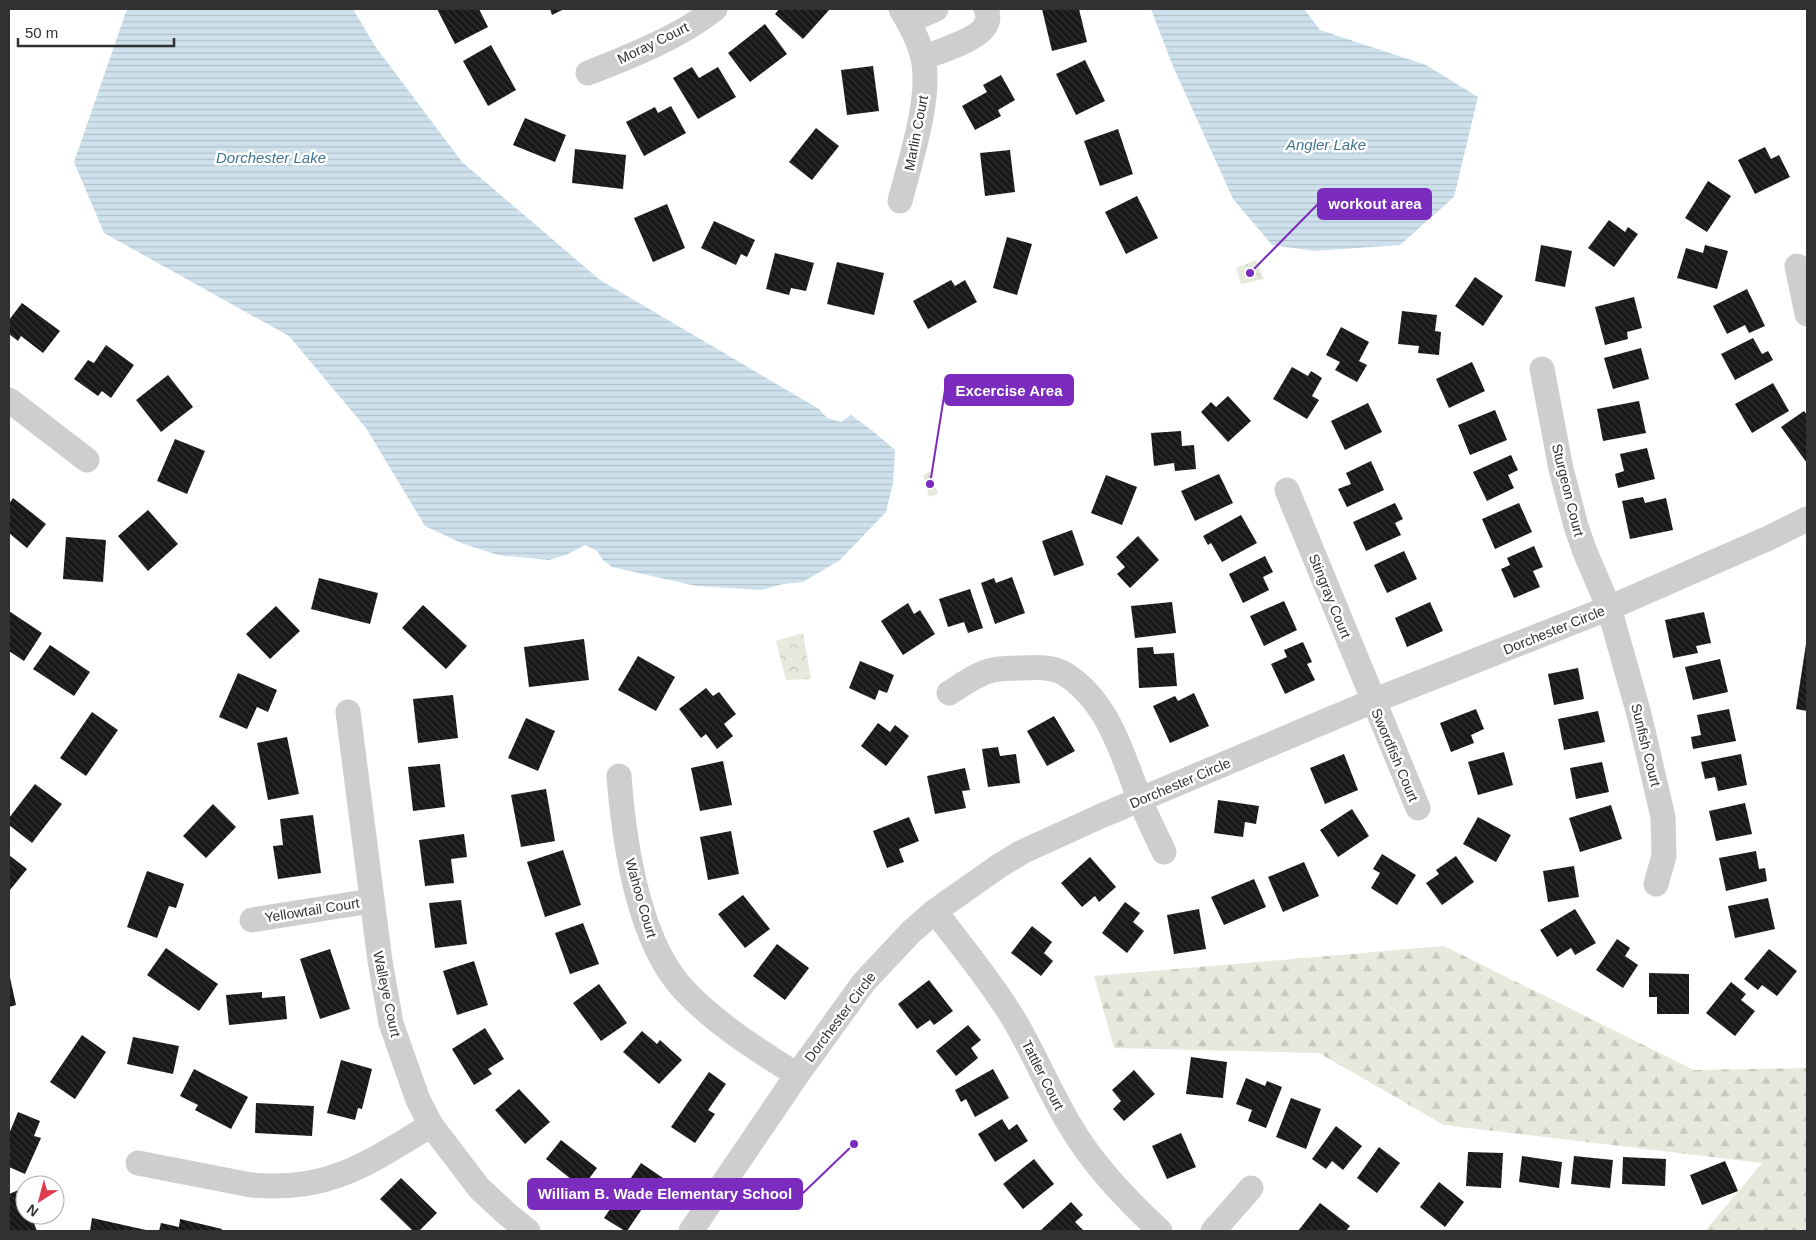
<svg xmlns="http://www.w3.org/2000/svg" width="1816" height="1240" font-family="Helvetica,sans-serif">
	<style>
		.forest { fill: url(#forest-firs) }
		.park { fill: url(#park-crowns) }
		.water { fill: url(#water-rules) }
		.building { fill: url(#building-back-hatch) }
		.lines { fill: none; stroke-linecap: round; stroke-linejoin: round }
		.minor { stroke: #cecece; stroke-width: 25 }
		.labels { text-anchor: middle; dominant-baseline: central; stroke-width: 5; stroke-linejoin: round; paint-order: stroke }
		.street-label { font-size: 14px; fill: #313131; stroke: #fff }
		.water-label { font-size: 15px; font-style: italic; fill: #417591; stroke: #fff }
		.leader { fill: none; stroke: #7b2cbf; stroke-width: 2 }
		.callout-dot { fill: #7b2cbf; stroke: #fff; stroke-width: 2 }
		.callout { fill: #7b2cbf; stroke: #7b2cbf; stroke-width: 2 }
		.callout-label { font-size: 15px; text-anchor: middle; font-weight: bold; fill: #fff }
	</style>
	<defs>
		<pattern id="forest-firs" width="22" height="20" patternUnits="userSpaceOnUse" patternTransform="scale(1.25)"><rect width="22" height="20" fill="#e5eadd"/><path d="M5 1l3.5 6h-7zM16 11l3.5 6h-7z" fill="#c5c9be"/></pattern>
		<pattern id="park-crowns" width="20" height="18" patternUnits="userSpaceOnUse" patternTransform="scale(1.25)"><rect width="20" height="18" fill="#e5eadd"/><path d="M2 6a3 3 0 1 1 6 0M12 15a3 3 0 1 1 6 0" fill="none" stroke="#c5c9be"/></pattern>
		<pattern id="water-rules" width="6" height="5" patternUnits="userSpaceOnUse" patternTransform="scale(1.25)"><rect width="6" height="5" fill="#cee1ec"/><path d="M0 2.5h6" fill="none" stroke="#b1c2cb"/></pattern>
		<pattern id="building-back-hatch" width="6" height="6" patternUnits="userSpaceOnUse" patternTransform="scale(1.25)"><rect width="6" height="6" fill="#181818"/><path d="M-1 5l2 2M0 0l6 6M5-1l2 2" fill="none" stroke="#313131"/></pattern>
	</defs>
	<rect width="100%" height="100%" fill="#fff"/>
	<!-- forest -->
	<path class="forest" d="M1444 946 1694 1070 1807 1068V1231H1705L1762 1163 1444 1125 1319 1053 1114 1048 1094 976Z"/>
	<!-- park -->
	<path class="park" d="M1256 260 1264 279 1241 284 1236 268Z
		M930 471 938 494 929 497 923 475Z
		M803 633 811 679 786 680 776 641Z"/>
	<!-- water -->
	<path class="water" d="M127 9H353L375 46 462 162 600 280 819 409 827 418 841 422 851 415 874 432 895 450 893 483 886 512 840 560 803 582 783 584 761 590 696 586 612 567 603 560 597 551 585 545 566 555 549 560 498 555 461 543 425 526 366 428 289 336 104 233 74 162Z
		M1151 9H1304L1320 30 1426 65 1478 97 1454 197 1400 245 1314 251 1272 245 1233 199 1172 64Z"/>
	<!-- building -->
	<path class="building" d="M437 9H479L488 27 455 44Z
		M550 9H564L552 15Z
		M779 9H830L803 39 775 14Z
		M1042 9H1079L1087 42 1052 51Z
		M765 24 787 54 750 82 728 53Z
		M491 45 516 90 488 106 463 61Z
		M1085 60 1105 101 1076 115 1056 74Z
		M873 66 879 111 847 115 841 70Z
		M692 67 699 78 718 67 736 97 698 119 673 78Z
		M1001 75 1015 100 998 110 1001 116 975 130 962 106 987 92 983 85Z
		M671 106 686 133 644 156 626 122 655 107 658 113Z
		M525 118 566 135 555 162 513 145Z
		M816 128 839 146 812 180 789 162Z
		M1118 129 1133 174 1100 186 1084 141Z
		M1765 147 1771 159 1779 155 1790 177 1755 194 1738 160Z
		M575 149 626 155 623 189 572 183Z
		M1010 150 1015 192 985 196 980 153Z
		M1708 181 1731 196 1707 232 1685 218Z
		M1137 196 1158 238 1126 254 1105 212Z
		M667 204 685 248 653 262 634 218Z
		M1609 220 1625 232 1628 227 1638 234 1614 267 1588 248Z
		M714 221 755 240 747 257 741 254 736 265 701 248Z
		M1007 237 1032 244 1017 295 993 288Z
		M1541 245 1572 251 1565 287 1535 281Z
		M1705 245 1728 251 1717 289 1677 278 1686 248 1703 253Z
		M775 253 814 263 806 291 791 288 789 295 766 289Z
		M837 262 884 273 874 315 827 304Z
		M1475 277 1503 296 1483 326 1455 306Z
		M951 280 955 286 965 280 977 302 928 329 913 301Z
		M1747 289 1765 326 1749 333 1745 325 1727 334 1713 306Z
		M1634 297 1642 328 1627 332 1628 339 1605 345 1595 307Z
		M22 303 60 331 43 353 21 336 18 341 9 334V320Z
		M1402 311 1437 315 1435 331 1441 332 1439 355 1418 353 1419 346 1398 344Z
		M1341 327 1369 342 1359 361 1367 365 1357 382 1335 370 1340 362 1326 355Z
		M1753 338 1762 354 1768 351 1773 360 1735 380 1721 354Z
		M106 345 134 365 111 398 102 391 98 396 74 379 88 360 94 363Z
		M1641 348 1649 379 1613 389 1604 358Z
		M1472 362 1485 391 1449 408 1436 379Z
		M1292 367 1308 376 1311 371 1322 378 1312 396 1319 400 1307 419 1273 399Z
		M168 375 193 407 161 432 136 400Z
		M1773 383 1789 411 1752 433 1735 404Z
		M1228 396 1251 421 1228 442 1201 412 1211 402 1216 407Z
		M1639 401 1646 433 1603 441 1597 409Z
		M1368 403 1382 432 1345 450 1331 421Z
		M1495 410 1507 440 1470 455 1458 425Z
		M1804 411 1807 415V463L1781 427Z
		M1181 431 1182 446 1194 445 1196 469 1175 471 1174 463 1154 466 1151 433Z
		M175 439 205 451 187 494 157 481Z
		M1647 448 1655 479 1618 488 1615 474 1624 471 1620 454Z
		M1511 455 1518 470 1508 475 1514 488 1487 501 1473 472Z
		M1371 461 1384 490 1347 507 1338 489 1351 484 1346 473Z
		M1219 474 1233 503 1195 521 1181 491Z
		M1106 475 1137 487 1122 525 1091 513Z
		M1643 497 1645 503 1666 498 1673 530 1630 539 1622 501Z
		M13 498 46 524 27 548 9 533V504Z
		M1395 503 1403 519 1395 523 1401 535 1366 551 1353 522Z
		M1519 503 1532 532 1495 549 1482 519Z
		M148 510 178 544 148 571 118 536Z
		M1241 515 1257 543 1222 562 1211 543 1208 545 1203 536Z
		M1072 530 1084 565 1054 576 1042 541Z
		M1138 536 1159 560 1130 588 1117 574 1125 567 1116 557Z
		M66 537 106 540 103 582 63 579Z
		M1534 546 1543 567 1533 571 1540 587 1514 598 1501 569 1510 565 1507 558Z
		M1404 551 1417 579 1387 593 1374 565Z
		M1265 556 1273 572 1263 577 1269 590 1243 603 1229 574Z
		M1012 577 1025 613 995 624 981 583 994 578 996 583Z
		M319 578 378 593 370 624 311 609Z
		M970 589 983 628 968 633 964 622 948 627 939 599Z
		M1284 601 1297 630 1264 646 1250 616Z
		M1172 602 1176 633 1135 638 1131 606Z
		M1430 602 1443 631 1407 647 1395 618Z
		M908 603 914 614 920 610 935 634 903 655 881 621Z
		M423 605 467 646 446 669 402 628Z
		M276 606 300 631 270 659 246 634Z
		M9 611 42 633 24 661 9 651Z
		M1704 612 1711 643 1696 646 1698 653 1673 658 1665 620Z
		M584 639 589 680 529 687 524 647Z
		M1303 642 1312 662 1307 664 1315 680 1285 694 1271 664 1287 657 1284 650Z
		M1806 644H1807V711L1796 709Z
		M50 645 90 672 74 696 33 669Z
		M1153 647 1154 654 1174 653 1177 686 1139 688 1137 648Z
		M638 656 675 677 656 711 618 690Z
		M1720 659 1728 692 1693 700 1685 667Z
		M860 661 894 675 887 693 879 690 875 700 849 688Z
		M1578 668 1584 699 1554 705 1548 674Z
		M238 673 277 690 268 712 257 707 247 729 219 717Z
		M706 688 713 696 719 692 736 714 724 724 733 736 717 749 706 734 701 738 679 709Z
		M1194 693 1209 726 1170 743 1153 706 1175 696 1178 701Z
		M453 695 458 738 418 743 413 699Z
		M1476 709 1484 729 1471 735 1474 743 1451 752 1440 723Z
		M1729 709 1736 741 1693 749 1691 737 1701 735 1697 715Z
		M1598 711 1605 742 1564 750 1558 719Z
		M92 712 118 730 86 776 60 758Z
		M1054 716 1075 751 1047 766 1027 731Z
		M526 718 555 731 538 771 508 758Z
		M878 723 890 732 895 725 909 736 886 766 861 746Z
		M287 737 299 794 268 800 257 743Z
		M998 747 1000 756 1016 754 1020 783 988 787 982 749Z
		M1504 752 1513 785 1478 795 1468 762Z
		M1344 754 1358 790 1325 804 1310 768Z
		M1741 754 1747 785 1718 791 1715 777 1705 779 1701 762Z
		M723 761 732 805 700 811 691 768Z
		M1602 762 1609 792 1576 799 1570 768Z
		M440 764 445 807 413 811 408 767Z
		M965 768 970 790 962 791 966 808 935 814 927 776Z
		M35 784 62 804 32 843 9 825V818Z
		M546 789 555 841 521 847 511 795Z
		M1218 800 1259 806 1256 824 1245 822 1243 837 1214 833Z
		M1745 803 1752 834 1716 841 1709 811Z
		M213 804 236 827 206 858 183 836Z
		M1611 805 1622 839 1580 852 1569 818Z
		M1352 809 1369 836 1338 857 1320 830Z
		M313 815 321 873 278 879 273 846 283 845 280 819Z
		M909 817 919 841 899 849 904 862 887 868 873 831Z
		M1478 817 1511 835 1496 862 1463 844Z
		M731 831 739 874 708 880 700 837Z
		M464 834 467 857 451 859 454 883 425 886 419 840Z
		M563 850 581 905 545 917 527 862Z
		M1756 851 1759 869 1765 868 1767 881 1726 891 1719 858Z
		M1382 854 1416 875 1397 905 1371 888 1380 873 1373 869Z
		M9 855 27 869 10 890 9 889Z
		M1456 856 1474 882 1442 905 1426 883 1439 874 1436 870Z
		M1090 857 1116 887 1099 902 1095 896 1082 907 1061 883Z
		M1304 862 1319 896 1283 912 1268 877Z
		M1574 866 1579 897 1548 902 1543 871Z
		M147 871 184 884 176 908 169 906 157 938 127 927Z
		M1254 879 1266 907 1224 925 1211 897Z
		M743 895 770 929 745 948 718 914Z
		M1768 898 1775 929 1735 938 1728 906Z
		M461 900 467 944 435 948 429 903Z
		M1125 902 1140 913 1133 922 1144 931 1127 953 1102 933Z
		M1199 909 1206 949 1174 954 1167 915Z
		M1575 909 1596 943 1575 955 1571 948 1557 957 1540 930Z
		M583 923 599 964 570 974 555 933Z
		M1032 926 1052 942 1044 953 1053 961 1041 976 1011 953Z
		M1617 939 1630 948 1625 956 1638 965 1623 988 1596 970Z
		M777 944 809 968 785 1000 753 976Z
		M166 948 218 984 199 1011 147 975Z
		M330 949 350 1009 320 1019 300 959Z
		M1769 949 1797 971 1777 996 1762 985 1758 990 1744 979Z
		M474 961 488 1005 457 1015 443 971Z
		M9 973 16 1005 9 1007Z
		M1649 973 1689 974V1014H1657V997H1649Z
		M929 980 953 1011 934 1025 930 1020 917 1029 898 1004Z
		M1731 982 1746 994 1741 1000 1755 1011 1735 1036 1706 1013Z
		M599 984 627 1023 601 1041 573 1003Z
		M262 992V998L285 996 287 1019 229 1025 226 995Z
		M968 1025 981 1040 971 1048 978 1058 956 1076 936 1051Z
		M485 1028 504 1059 488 1069 492 1074 474 1085 452 1049Z
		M642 1031 657 1044 660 1040 682 1060 659 1084 623 1052Z
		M82 1035 106 1052 75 1099 50 1082Z
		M133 1037 179 1046 173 1074 127 1064Z
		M1191 1057 1227 1062 1223 1098 1186 1094Z
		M341 1060 372 1069 362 1109 358 1108 355 1120 327 1113Z
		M194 1069 248 1097 231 1129 195 1110 198 1105 180 1096Z
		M993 1069 1009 1098 975 1117 966 1099 961 1102 955 1090Z
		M1134 1070 1155 1094 1124 1121 1113 1109 1121 1101 1112 1090Z
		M709 1072 726 1084 708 1110 715 1114 695 1143 671 1127Z
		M1246 1078 1265 1086 1267 1081 1282 1087 1266 1128 1248 1121 1252 1110 1236 1104Z
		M519 1089 550 1122 525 1144 495 1110Z
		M1291 1098 1321 1109 1306 1149 1276 1137Z
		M256 1103 314 1106 312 1136 255 1133Z
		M18 1112 40 1121 34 1136 41 1138 25 1174 9 1167V1134Z
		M1002 1119 1009 1130 1017 1124 1028 1141 995 1162 978 1134Z
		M1336 1126 1362 1146 1343 1170 1332 1161 1326 1169 1312 1159Z
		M1181 1133 1196 1167 1167 1179 1152 1146Z
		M561 1140 597 1168 582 1188 546 1159Z
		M1379 1147 1400 1163 1377 1193 1357 1178Z
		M1468 1152 1503 1153 1501 1188 1466 1186Z
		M1522 1156 1562 1162 1559 1188 1519 1182Z
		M1574 1156 1613 1160 1610 1188 1571 1184Z
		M1623 1157 1666 1159 1665 1186 1622 1184Z
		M1034 1159 1054 1184 1023 1209 1003 1184Z
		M1725 1161 1738 1191 1702 1205 1690 1175Z
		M641 1163 663 1178 627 1231H625L604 1218Z
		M401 1178 437 1213 419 1231H413L380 1199Z
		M1439 1182 1464 1202 1445 1227 1420 1207Z
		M21 1189 25 1199V1215H31L37 1231H9V1194Z
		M1071 1202 1083 1215 1075 1222 1084 1231H1042L1041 1230Z
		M1320 1203 1350 1226 1346 1231H1298Z
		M92 1218 146 1230V1231H90Z
		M180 1219 222 1229 221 1231H159L161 1223 179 1227Z"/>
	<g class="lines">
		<!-- minor -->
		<path class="minor" d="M909 21 936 9
			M923 58C937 52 981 39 986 24 989 19 988 14 986 9
			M588 73C631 56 678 38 715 9
			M900 201C910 162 932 96 923 58 919 40 910 24 901 9
			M1797 266 1807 314
			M1542 369 1561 469 1576 526 1585 552 1609 608 1639 714 1663 817 1664 856 1656 884
			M9 400 87 460
			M1287 490 1418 808
			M949 693C962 685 978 673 993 670 1003 668 1014 668 1024 668 1036 667 1054 667 1065 674 1109 702 1122 754 1140 800 1147 817 1156 835 1164 852
			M348 712 380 961 391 1023 400 1049 418 1100 431 1125 479 1188 507 1214 528 1231
			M619 776C624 841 638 942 685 991 717 1025 758 1050 797 1075
			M935 911C961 946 990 980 1013 1018 1033 1051 1048 1088 1068 1122 1092 1164 1125 1198 1160 1231
			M252 920 371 901
			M138 1163 251 1185C329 1192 367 1164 431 1125
			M691 1231 797 1075 864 982 911 932 935 911 999 866 1022 852 1101 816 1373 701 1609 608 1771 537 1807 519
			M1213 1231 1251 1188"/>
	</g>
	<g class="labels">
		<!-- street labels -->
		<g class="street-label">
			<text transform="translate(653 43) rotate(-26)">Moray Court</text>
			<text transform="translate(916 133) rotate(-79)">Marlin Court</text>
			<text transform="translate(1568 490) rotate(76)">Sturgeon Court</text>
			<text transform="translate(1330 596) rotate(68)">Stingray Court</text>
			<text transform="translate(1554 630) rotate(-22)">Dorchester Circle</text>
			<text transform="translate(1646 745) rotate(76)">Sunfish Court</text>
			<text transform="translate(1395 755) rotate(67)">Swordfish Court</text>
			<text transform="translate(1180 783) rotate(-23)">Dorchester Circle</text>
			<text transform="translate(641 898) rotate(74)">Wahoo Court</text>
			<text transform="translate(312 910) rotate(-9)">Yellowtail Court</text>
			<text transform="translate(387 994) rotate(78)">Walleye Court</text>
			<text transform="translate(840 1017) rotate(-53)">Dorchester Circle</text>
			<text transform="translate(1043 1075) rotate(63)">Tattler Court</text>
		</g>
		<!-- water labels -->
		<g class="water-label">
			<text x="1326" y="144">Angler Lake</text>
			<text x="271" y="157">Dorchester Lake</text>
		</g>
	</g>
	<!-- callouts -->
	<path class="leader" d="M1250 273L1318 204M930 484L945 390M854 1144L802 1194"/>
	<g class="callout-dot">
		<circle cx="1250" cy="273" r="5"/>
		<circle cx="930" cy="484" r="5"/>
		<circle cx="854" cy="1144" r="5"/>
	</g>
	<g class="callout">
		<rect x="1318" y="189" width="113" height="30" rx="5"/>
		<rect x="945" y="375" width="128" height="30" rx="5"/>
		<rect x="528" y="1179" width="274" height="30" rx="5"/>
	</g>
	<g class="callout-label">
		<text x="1375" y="209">workout area</text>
		<text x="1009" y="396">Excercise Area</text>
		<text x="665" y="1199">William B. Wade Elementary School</text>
	</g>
	<!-- border -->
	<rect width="1816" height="1240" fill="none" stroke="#313131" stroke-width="20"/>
	<!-- north arrow -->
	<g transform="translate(40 1200) rotate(216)"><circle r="24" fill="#ffffff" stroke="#adadad"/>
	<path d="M0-4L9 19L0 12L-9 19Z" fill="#de3d4f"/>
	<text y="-8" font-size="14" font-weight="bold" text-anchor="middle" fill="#313131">N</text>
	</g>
	<!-- scale -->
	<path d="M18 38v8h156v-8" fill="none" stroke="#313131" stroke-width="2.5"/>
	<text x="25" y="38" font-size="15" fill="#313131" stroke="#ffffff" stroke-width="4" paint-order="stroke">50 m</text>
</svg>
